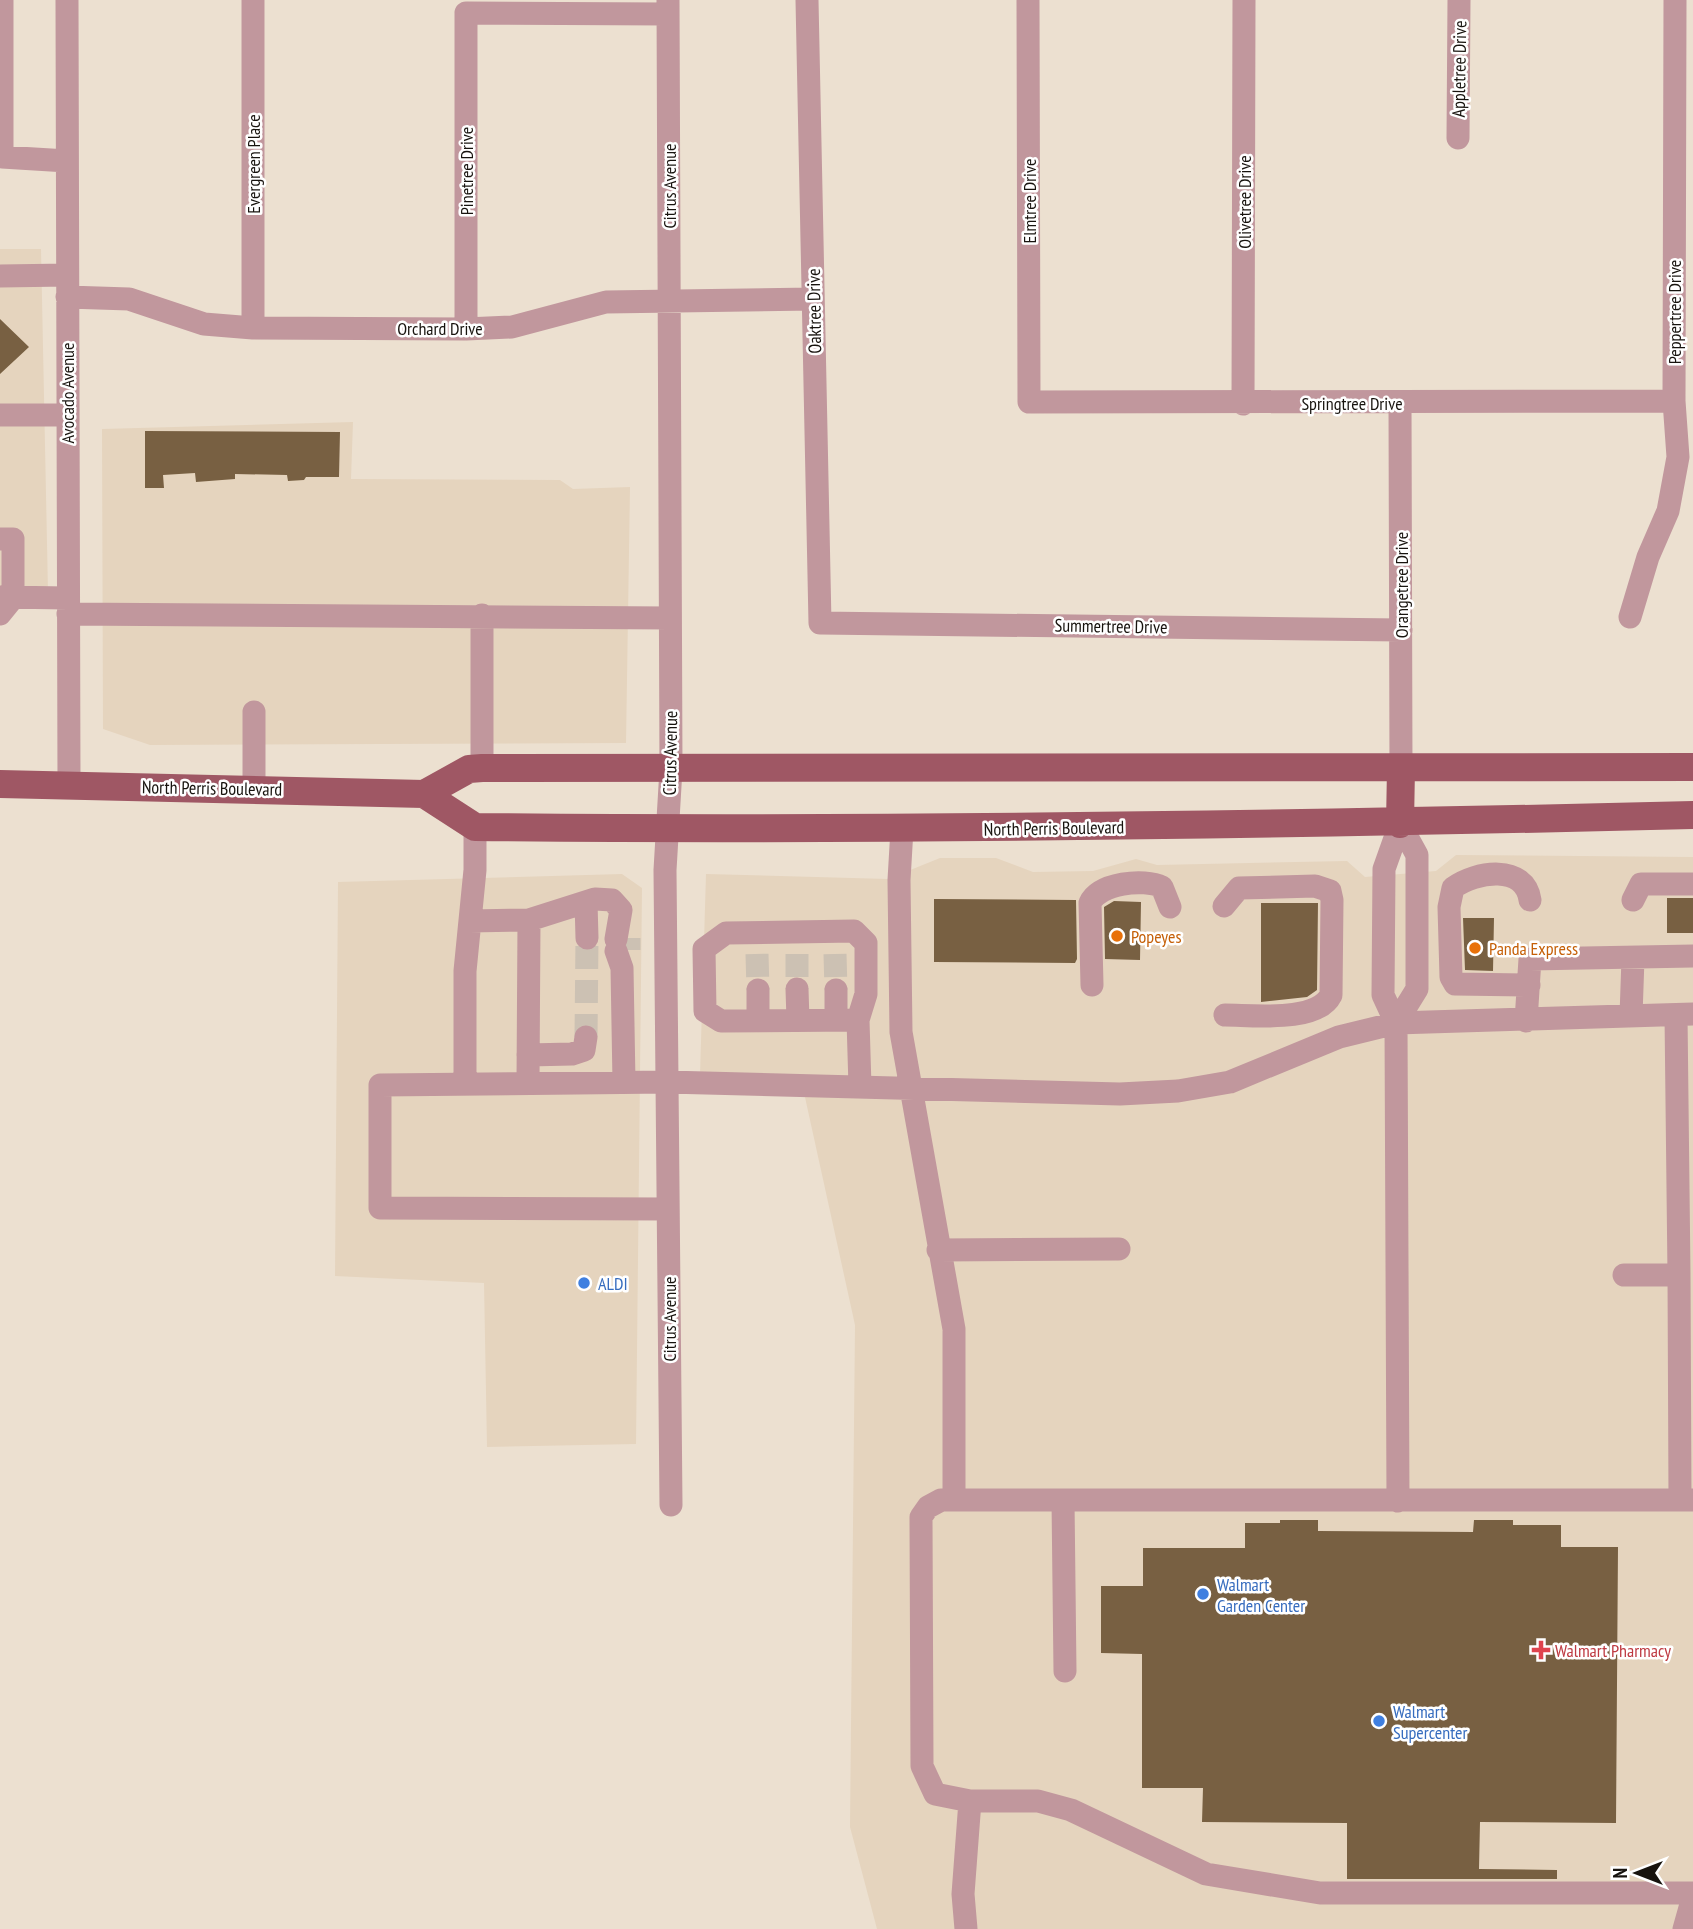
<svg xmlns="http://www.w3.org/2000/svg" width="1693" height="1929" font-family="'PT Sans Narrow',sans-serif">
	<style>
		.built { fill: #e5d4be }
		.building { fill: #786042 }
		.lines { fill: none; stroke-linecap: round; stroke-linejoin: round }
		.minor-tunnel { stroke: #ccc1b3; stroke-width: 23; stroke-dasharray: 23 11; stroke-linecap: butt }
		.minor { stroke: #c1979d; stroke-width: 23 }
		.major { stroke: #9f5764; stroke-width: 28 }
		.food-dot { fill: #e8710a; stroke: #fff; stroke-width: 2.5 }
		.shop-dot { fill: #3f7fe0; stroke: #fff; stroke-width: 2.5 }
		.health-dot { fill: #e0444e; stroke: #fff; stroke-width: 2.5 }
		.labels { text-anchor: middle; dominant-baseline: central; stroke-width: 5; stroke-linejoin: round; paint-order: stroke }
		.street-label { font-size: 18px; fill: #17130e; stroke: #fff }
		.food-label { font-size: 18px; fill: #c56008; stroke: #fff; text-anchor: start }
		.shop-label { font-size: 18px; fill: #366cbe; stroke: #fff; text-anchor: start }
		.health-label { font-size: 18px; fill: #be3a42; stroke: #fff; text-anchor: start }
	</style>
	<rect width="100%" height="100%" fill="#ece0d0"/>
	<!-- built -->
	<path class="built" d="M0 249H41L48 592 0 591Z
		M353 422 351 479 560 480 573 489 630 487 626 743 150 745 103 729 102 429Z
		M1456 855 1693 857V1929H877L850 1827 855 1325 801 1079 700 1075 706 874 888 879 940 858H996L1033 872 1093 871 1136 859 1157 865 1347 861 1365 877 1436 871Z
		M622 874 642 888 636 1444 487 1447 484 1283 335 1276 338 882Z"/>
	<!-- building -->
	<path class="building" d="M0 319 29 347 0 374Z
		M145 431 340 432 339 477H306L304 480 288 481 287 475 235 474V479L196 482 195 473 163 475 164 488H145Z
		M1667 898H1693V933H1667Z
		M934 899 1076 900 1077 959 1075 963 934 962Z
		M1114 901 1141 902 1140 960 1105 959 1104 907Z
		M1261 903H1318L1317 990 1307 997 1261 1002Z
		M1463 918H1494L1493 971 1465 970Z
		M1280 1520H1318V1531L1473 1532 1474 1520H1513V1525H1561V1547H1618L1616 1823 1480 1822 1479 1869 1557 1870V1879H1347V1823L1202 1822 1203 1788H1142V1654L1101 1653V1586H1143V1548H1245V1523H1280Z"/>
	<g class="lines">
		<!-- minor-tunnel -->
		<path class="minor-tunnel" d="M629 950V938
			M757 954 758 990
			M797 954V989
			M835 954 836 990
			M586 1037 587 938"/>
		<!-- minor -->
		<path class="minor" d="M2 0V157L67 161
			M67 0 69 785
			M253 0V328
			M668 0 671 769 665 870 671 1505
			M807 0 820 623 1401 630
			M1028 0 1029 402 1674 401
			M1458 138 1459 0
			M0 276 67 275
			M67 297 129 299 204 324 253 328 466 329 512 327 606 302 813 299
			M466 329V13L668 14
			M1400 402 1401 768
			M1243 404 1244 0
			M0 415H67
			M0 539H13V598L0 614
			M0 597 68 598
			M68 614 670 618
			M482 615V768
			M1630 617 1648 557 1668 511 1678 457 1674 401 1675 0
			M254 712V789
			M902 829 899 880 901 1032 954 1329V1498
			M1633 900 1641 884H1693
			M586 902 587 938
			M1224 906 1239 888 1315 886 1330 891 1332 900 1331 995C1317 1023 1253 1015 1225 1015
			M470 921 529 920 595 899 612 900 621 910 616 939
			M616 951 622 968 624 1082
			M1092 985 1090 903C1099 883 1144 878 1162 887L1170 907
			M1529 985 1455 984 1451 977 1449 907 1453 888C1476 871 1525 864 1530 900
			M797 989 798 1020
			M758 990V1021
			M836 990V1020
			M1676 1015 1679 1275
			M1631 1016 1633 958
			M858 1020 721 1021 705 1011 704 949 726 933 854 931 866 943V994L858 1020 860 1087
			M1526 1021 1530 959 1693 956
			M1396 1023 1417 989V855L1400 824
			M528 1055 572 1054 584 1050 586 1037
			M528 1083 529 920
			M465 1084V971L475 870V827
			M668 1209 380 1208V1085L667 1082 1120 1094 1178 1091 1230 1082 1339 1037 1396 1023 1693 1014
			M938 1250 1119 1249
			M1624 1275H1679L1680 1499
			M1063 1500 1065 1671
			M1398 1501 1396 1023 1383 995 1384 869 1400 824
			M970 1801 935 1794 922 1766 921 1517 928 1507 941 1500H1693
			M966 1929 963 1894 970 1801H1038L1071 1810 1206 1874 1320 1893H1693
			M1684 1929 1693 1897"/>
		<!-- major -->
		<path class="major" d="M0 784 424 794 475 827C881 831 1287 825 1693 815
			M424 794 469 769 482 768 1693 767
			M1400 824 1401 768"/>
	</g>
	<!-- markers -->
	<g class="food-dot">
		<circle cx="1117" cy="936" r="7"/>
		<circle cx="1475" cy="948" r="7"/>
	</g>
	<g class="shop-dot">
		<circle cx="584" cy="1283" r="7"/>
		<circle cx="1203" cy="1594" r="7"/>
		<circle cx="1379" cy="1721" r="7"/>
	</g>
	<path class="health-dot" d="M1537.5 1639.5h7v7h7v7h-7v7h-7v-7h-7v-7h7z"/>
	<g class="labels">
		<!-- street labels -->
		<g class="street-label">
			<text transform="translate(1459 69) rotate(-89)">Appletree Drive</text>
			<text transform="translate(253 164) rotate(-90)">Evergreen Place</text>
			<text transform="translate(466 171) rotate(-90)">Pinetree Drive</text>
			<text transform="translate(669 186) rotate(-90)">Citrus Avenue</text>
			<text transform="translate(1029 201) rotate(-90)">Elmtree Drive</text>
			<text transform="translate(1244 202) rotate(-90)">Olivetree Drive</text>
			<text transform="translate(814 311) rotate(-91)">Oaktree Drive</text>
			<text transform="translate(1674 312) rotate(-90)">Peppertree Drive</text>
			<text x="440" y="328">Orchard Drive</text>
			<text transform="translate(67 393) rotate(-90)">Avocado Avenue</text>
			<text x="1352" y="403">Springtree Drive</text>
			<text transform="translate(1401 585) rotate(-90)">Orangetree Drive</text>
			<text transform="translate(1111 626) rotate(1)">Summertree Drive</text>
			<text transform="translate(670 753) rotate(-89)">Citrus Avenue</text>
			<text transform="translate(212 788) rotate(1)">North Perris Boulevard</text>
			<text transform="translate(1054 828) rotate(-1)">North Perris Boulevard</text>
			<text transform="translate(669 1319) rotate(-90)">Citrus Avenue</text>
		</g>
		<!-- food labels -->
		<g class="food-label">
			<text x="1131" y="936">Popeyes</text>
			<text x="1489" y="948">Panda Express</text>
		</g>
		<!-- shop labels -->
		<g class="shop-label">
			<text x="598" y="1283">ALDI</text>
			<text x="1217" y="1584">Walmart<tspan x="1217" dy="21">Garden Center</tspan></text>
			<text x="1393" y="1711">Walmart<tspan x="1393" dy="21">Supercenter</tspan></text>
		</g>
		<!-- health labels -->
		<g class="health-label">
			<text x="1555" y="1650">Walmart Pharmacy</text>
		</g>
	</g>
	<!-- north arrow -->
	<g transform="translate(1637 1873) rotate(270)" stroke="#ffffff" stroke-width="5" paint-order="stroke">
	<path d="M0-5L12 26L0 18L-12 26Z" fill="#17130e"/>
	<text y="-10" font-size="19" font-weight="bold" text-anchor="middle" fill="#17130e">N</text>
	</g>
</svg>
